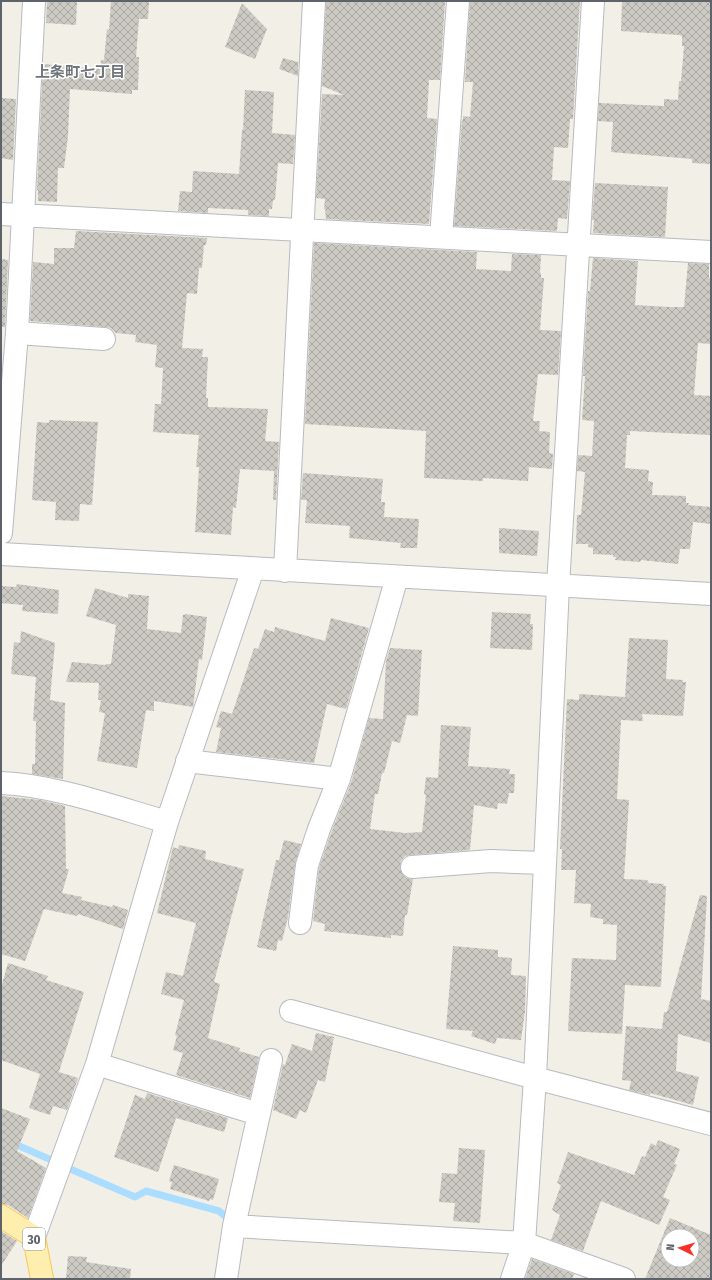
<svg xmlns="http://www.w3.org/2000/svg" width="712" height="1280" font-family="'Fira Sans Condensed','Noto Sans JP',sans-serif">
	<style>
		.lines { fill: none; stroke-linecap: round; stroke-linejoin: round }
		.stream { stroke: #adf; stroke-width: 7 }
		.building { fill: url(#building-cross-hatch); fill-rule: evenodd }
		.minor-casing { stroke: #b7babf; stroke-width: 24 }
		.major-casing { stroke: #fcc756; stroke-width: 24 }
		.minor { stroke: #fff; stroke-width: 22 }
		.major { stroke: #ffefaf; stroke-width: 22 }
		.labels { text-anchor: middle; dominant-baseline: central; stroke-width: 3; stroke-linejoin: round; paint-order: stroke }
		.shield { fill: #fff; stroke: #8e9296; stroke-width: 1 }
		.shield-label { font-size: 13px; font-weight: bold; fill: #5e6369 }
		.neighbourhood-label { font-size: 15px; font-weight: bold; fill: #6f757b; stroke: #fff }
	</style>
	<defs>
		<pattern id="building-cross-hatch" width="8" height="8" patternUnits="userSpaceOnUse"><rect width="8" height="8" fill="#cdcac4"/><path d="M0 0l8 8M0 8l8-8" fill="none" stroke="#aaa8a3"/></pattern>
	</defs>
	<rect width="100%" height="100%" fill="#f2efe7"/>
	<g class="lines">
		<!-- stream -->
		<path class="stream" d="M1 1138 56 1162
			M68 1168 135 1197 146 1191 219 1211 225 1216"/>
	</g>
	<!-- building -->
	<path class="building" d="M47 1H77L76 25 46 23Z
		M111 1H149L148 19H139L136 57H139L138 90H132V94L70 89 68 136 64 168H58L57 202 38 201V190H37L43 64 100 69 101 60H104L107 29 109 30Z
		M326 1H445L440 80H429L427 118 437 119 429 224 326 219 325 209H324L325 199 316 198 322 94 344 95 322 86Z
		M470 1H580L573 119H570L568 148 554 147 552 180 570 181 567 219 558 218 557 231 454 226 462 120 463 121V116L470 117 473 82H465Z
		M622 1H711V164L692 163V159L611 152 613 122 598 121 599 103 664 106V99L678 100 679 81H681L684 46H682V36L679 35 621 31Z
		M242 3 267 29 255 59 225 47Z
		M283 58 298 62V76L279 69Z
		M245 90 274 92 272 133 295 135 293 164 278 163 275 200H273L272 209H269V216L248 215V210L208 208V213L178 211 180 191 192 192 193 171 239 174 242 130H243Z
		M1 98 16 99 13 160 1 158Z
		M595 183 668 187 665 237 593 233 594 220H592Z
		M76 231 207 238 206 245H204L202 268H199L197 294 187 293 182 348 203 349 202 357H208L206 398H208V407L268 409 265 441 279 442 276 500H273L274 471 240 469 236 508 233 507 231 535 195 532 199 467H196L199 435 153 432 155 404H161L163 368 155 367 157 345 135 342 136 335 116 333 111 328 105 327 30 321 33 262 54 264V248H74Z
		M314 243 477 252 476 269 511 271 512 254 541 255 540 273H541V278H544L540 330 561 331 558 375 538 374 533 421H540L539 431 550 432 549 453 553 454 552 469 529 467 528 481 483 478V481L424 478 426 431 305 424Z
		M593 258 638 261 635 305 670 307H684L688 263 709 264V278H711V344L698 343 694 395 711 396V435L630 431V435H627L625 468 649 470 648 481 653 482 652 495 686 496V503H689L688 505 711 507V524L693 522 690 549H680L678 564 641 560 640 562 615 560 616 557H613V555L593 554V548L588 547V544H576L577 515H581L585 472 577 471 578 455 592 456 594 421 582 420 585 376H583L588 294V291H590Z
		M1 259 8 260 5 327H1Z
		M49 420 98 422 92 505 80 504 79 521 55 520 56 502 32 500 37 422 49 423Z
		M303 473 383 479 381 502H385L384 517 419 519 417 548H400L401 543 349 538 350 526 305 523 307 500H301Z
		M499 528 539 531 537 556 499 553Z
		M17 584 59 590 58 614 22 611 23 605 1 603V586L16 587Z
		M95 588 128 598V594L149 596 147 629 181 633 183 615H185V614L207 617 202 660 199 659 193 707 154 701V711L146 710 137 768 97 761 105 713 99 712 101 700H98L99 683 66 682 72 662 105 665 106 664H111L116 625 86 616Z
		M492 612 531 614 530 624H533L532 650 490 648Z
		M331 618 369 628 346 709 327 704 314 763 216 752 221 728 216 727 221 711 232 714 254 648 258 649 265 629 274 632 275 627 325 641Z
		M21 631 55 643 50 700 65 703 63 779 32 774V764H35L36 721H33L36 677 11 674 14 642 20 643Z
		M629 638 668 640 666 679 683 680 682 682H686L683 716 642 714 643 721 621 720 617 799 629 800 624 879 647 880 649 883 664 884 663 886H666L661 987 625 985 622 1034 568 1031 572 958 616 960 617 925 603 924V919L590 917 591 904 574 903 576 870H561L562 849H560L562 806 567 699 579 700V694L625 697Z
		M390 648 422 650 418 716 407 715 400 743 392 741 384 773H382L378 794H375L370 829 405 833 422 832 426 795 424 794 426 777 438 778 441 725 471 727 468 766 510 769 509 774H515L514 793H509L507 804 498 803 497 809 474 805 470 850 411 855 405 856 401 861 400 868 402 874 406 878 413 879 407 915H405L403 936 391 935V938L324 931 325 924 313 921 319 868 331 833 351 783 369 718 383 719 386 661Z
		M1 796 40 800 65 806 66 869H69L62 893 82 897 81 900 112 907 113 905 128 910 123 929 78 914 77 916 44 909 25 961 1 954Z
		M284 840 301 844 295 864 288 917 282 941 278 940 276 951 257 947 276 860H279Z
		M179 845 206 851 205 859 244 869 214 982 220 984 208 1038 240 1048 239 1051 259 1057 250 1098 176 1075 183 1053 173 1050 177 1036 175 1035 184 1000 161 994 166 972 183 976 196 923 157 913 173 847 178 849Z
		M700 895 707 896 701 999 711 1001V1043L678 1034 676 1071 699 1077 693 1105 650 1093V1095L629 1090 631 1081 622 1080 626 1026 662 1029 664 1012H667Z
		M453 946 498 950V957L512 958 511 975 526 976 525 1011 521 1040 497 1038 495 1044 471 1036 473 1031 446 1029Z
		M8 963 48 976 46 980 84 992 59 1072 78 1078 67 1110 53 1106 50 1115 29 1108 40 1074 1 1060V988Z
		M316 1033 334 1037 325 1082 318 1080 306 1113 300 1110 296 1119 273 1110 283 1064 285 1065 292 1044 312 1051Z
		M147 1093 228 1118 224 1132 176 1118 158 1172 114 1157 135 1095 145 1099Z
		M1 1108 30 1119 17 1151 46 1168 28 1218 8 1205 1 1204Z
		M658 1140 680 1149 674 1164 677 1165 663 1197 670 1200 659 1225 601 1201 583 1251 551 1240 560 1215 552 1210 561 1185 557 1183 568 1152 634 1175 642 1156 645 1157 651 1143 656 1146Z
		M459 1148 485 1150 480 1223 453 1221 455 1203 439 1202 442 1173 457 1174Z
		M174 1165 219 1179 213 1200 210 1199 209 1201 170 1189 172 1182 169 1181Z
		M670 1218 711 1235V1279H645ZM668 1236H692V1260H668Z
		M1 1231 17 1241 1 1266Z
		M68 1256 87 1257 86 1262 131 1269 130 1279H66Z
		M532 1259 574 1274 572 1279H525Z"/>
	<g class="lines">
		<defs>
			<path id="minor" d="M1 214 711 252
				M441 237 458 1
				M17 333 104 339
				M1 533 17 333 34 1
				M1 554 711 594
				M285 571 314 1
				M187 761 339 779
				M1 783C54 785 115 807 167 822
				M412 867 491 861 544 863
				M300 923 307 865 319 829 339 779 397 577
				M291 1011 535 1078 711 1124
				M97 1064 258 1114
				M234 1226 524 1243 624 1279
				M34 1237 97 1064 167 822 253 569
				M226 1279 234 1226 271 1060
				M512 1279 524 1243 535 1078 558 586 593 1"/>
			<path id="major" d="M1 1216 34 1237 42 1279"/>
		</defs>
		<!-- minor casing -->
		<use href="#minor" class="minor-casing"/>
		<!-- major casing -->
		<use href="#major" class="major-casing"/>
		<!-- minor -->
		<use href="#minor" class="minor"/>
		<!-- major -->
		<use href="#major" class="major"/>
	</g>
	<g class="labels">
		<!-- shield labels -->
		<rect class="shield" x="23" y="1228" width="22" height="22" rx="3"/>
		<g class="shield-label">
			<text x="34" y="1239">30</text>
		</g>
		<!-- neighbourhood labels -->
		<g class="neighbourhood-label">
			<text x="80" y="72">上条町七丁目</text>
		</g>
	</g>
	<!-- border -->
	<rect width="712" height="1280" fill="none" stroke="#5e6369" stroke-width="4"/>
	<!-- north arrow -->
	<g transform="translate(680 1248) rotate(275)"><circle r="19" fill="#ffffff" stroke="#bfc1c3"/>
	<path d="M0-3L7 15L0 10L-7 15Z" fill="#f63129"/>
	<text y="-6" font-size="11" font-weight="bold" text-anchor="middle" fill="#5e6369">N</text>
	</g>
</svg>
